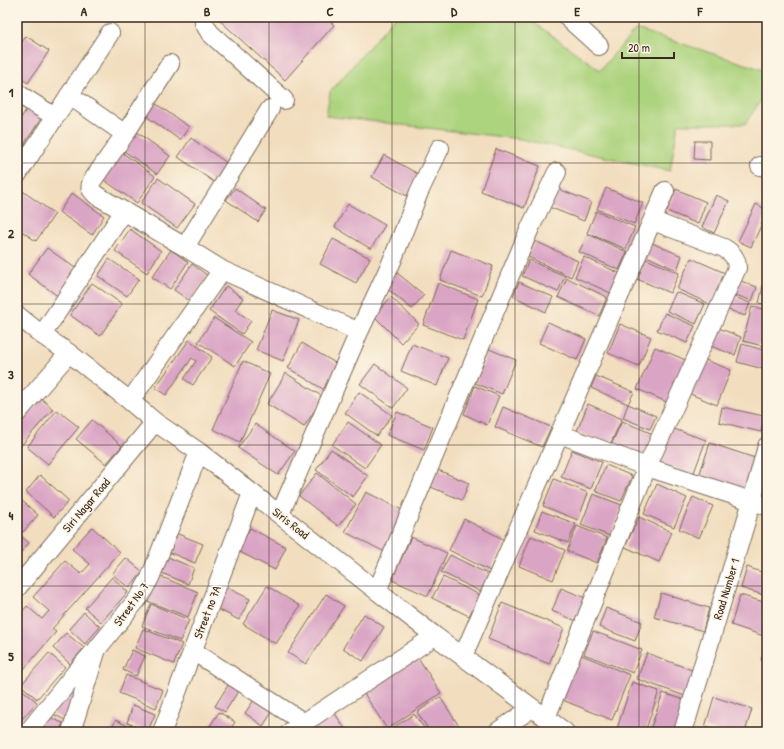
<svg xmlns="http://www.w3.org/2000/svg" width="784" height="749" font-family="'Patrick Hand',sans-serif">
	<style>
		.green { fill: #acd37d; stroke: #747e4e }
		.building { fill: #daa4c5 }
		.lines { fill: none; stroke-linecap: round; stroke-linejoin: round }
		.minor-casing { stroke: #7b6956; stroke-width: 20 }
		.minor { stroke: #fff; stroke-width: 18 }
		.grid { fill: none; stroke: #3b2a1e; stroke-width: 1; stroke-opacity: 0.55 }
		.labels { text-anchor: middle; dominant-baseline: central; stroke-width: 3.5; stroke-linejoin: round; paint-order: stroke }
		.street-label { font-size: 12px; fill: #3b2a1e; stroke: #fcf5e5 }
		.neatline { fill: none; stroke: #3b2a1e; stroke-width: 1.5 }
		.grid-label { font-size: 13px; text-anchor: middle; font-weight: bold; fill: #3b2a1e }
	</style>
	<rect width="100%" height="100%" fill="#fcf5e5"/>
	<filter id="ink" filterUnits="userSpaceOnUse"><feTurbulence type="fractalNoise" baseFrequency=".025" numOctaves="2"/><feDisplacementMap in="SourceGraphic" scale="8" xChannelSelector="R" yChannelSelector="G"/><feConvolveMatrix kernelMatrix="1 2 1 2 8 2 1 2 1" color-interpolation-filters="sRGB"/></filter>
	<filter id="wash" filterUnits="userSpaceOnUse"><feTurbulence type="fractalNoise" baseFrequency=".012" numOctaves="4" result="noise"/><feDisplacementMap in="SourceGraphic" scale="16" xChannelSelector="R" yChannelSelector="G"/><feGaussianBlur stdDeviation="0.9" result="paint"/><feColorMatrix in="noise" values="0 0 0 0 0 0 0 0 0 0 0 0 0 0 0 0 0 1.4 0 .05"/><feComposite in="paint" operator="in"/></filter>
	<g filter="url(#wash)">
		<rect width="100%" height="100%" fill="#f2debf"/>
		<!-- green -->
		<path class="green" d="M395 17H526L600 70 636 29 767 71V91L745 124H678L670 171 520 139 326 116 330 92Z"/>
		<g id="blocks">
			<!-- building -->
			<path class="building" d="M216 17H325L334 25 285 80Z
				M26 36 49 51 28 83 17 76V50Z
				M152 101 189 127 180 140 143 114Z
				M28 107 42 117 21 149 17 147V124Z
				M134 130 170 156 157 174 121 149Z
				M191 138 227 163 214 182 178 157Z
				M695 141H710V160L694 159Z
				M496 149 540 166 524 208 481 191Z
				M120 151 155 176 137 203 101 178Z
				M384 155 418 174 407 196 372 177Z
				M158 178 195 204 177 228 141 203Z
				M767 179V197L762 196Z
				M17 187 55 214 36 241 17 228Z
				M235 188 266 210 258 222 226 200Z
				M556 188 591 202 584 221 549 207Z
				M606 188 643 203 634 224 597 209Z
				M676 189 706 202 698 224 667 211Z
				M72 193 104 216 92 235 59 212Z
				M716 195 729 201 714 233 702 227Z
				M348 204 385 225 371 249 335 227Z
				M756 204 767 210V213L751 247 738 241Z
				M596 211 635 227 626 249 587 233Z
				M130 229 161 251 147 273 115 251Z
				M588 234 627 252 619 270 579 252Z
				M333 239 370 258 356 283 320 264Z
				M535 241 578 261 571 277 528 257Z
				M652 243 682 256 677 270 646 256Z
				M47 248 78 270 59 297 28 274Z
				M171 250 188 262 170 289 152 277Z
				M451 250 493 266 482 296 440 280Z
				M584 257 621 274 613 294 575 277Z
				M691 258 725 273 712 305 677 289Z
				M109 259 139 279 127 296 98 276Z
				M646 259 679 273 670 293 637 279Z
				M529 260 565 276 558 292 522 276Z
				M192 264 208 276 190 301 174 290Z
				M396 272 424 295 412 309 384 286Z
				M567 278 607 297 599 316 558 297Z
				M735 279 757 287 752 301 730 293Z
				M764 281 767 282V305L759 303Z
				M519 282 553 297 546 312 513 296Z
				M92 283 122 304 100 336 70 315Z
				M438 283 478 299 463 340 423 325Z
				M226 286 243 298 235 310 251 321 242 334 209 311Z
				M676 292 705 304 696 324 667 311Z
				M729 295 750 303 745 316 724 308Z
				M391 297 419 324 401 343 374 316Z
				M752 306 767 310V347L743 341Z
				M272 310 299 320 283 361 256 350Z
				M665 313 695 326 687 343 657 330Z
				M214 318 251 342 235 366 198 342Z
				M548 322 586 339 577 360 539 343Z
				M620 324 651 337 639 366 608 353Z
				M716 327 741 337 735 355 710 346Z
				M189 340 212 357 193 385 184 379 196 361 192 358 166 395 155 388Z
				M302 343 342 367 328 392 288 368Z
				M412 344 448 358 437 386 401 371Z
				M742 344 767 351V370L737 362Z
				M655 347 688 361 669 403 637 389Z
				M489 349 516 360 502 394 475 383Z
				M703 359 731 370 717 405 688 393Z
				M243 361 270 374 240 442 213 429Z
				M375 364 407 388 393 408 360 384Z
				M286 373 323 397 304 427 267 404Z
				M596 376 634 392 628 404 591 388Z
				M475 386 499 396 487 425 464 414Z
				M359 392 392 415 377 436 345 413Z
				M42 399 53 409 17 450V427Z
				M588 404 622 419 610 445 577 431Z
				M628 404 656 416 650 429 623 418Z
				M503 407 551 427 542 447 495 427Z
				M722 407 764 416 761 432 719 422Z
				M57 410 79 427 48 464 27 447Z
				M397 412 433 427 424 450 387 435Z
				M92 420 122 446 106 464 76 439Z
				M622 421 653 434 642 458 611 445Z
				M348 422 381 445 365 468 332 445Z
				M255 424 295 451 278 475 238 448Z
				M671 428 706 440 693 475 658 463Z
				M710 443 755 458 744 494 698 479Z
				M331 449 368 476 353 497 316 470Z
				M572 450 602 462 591 489 561 477Z
				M606 465 632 476 621 501 595 491Z
				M438 470 469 483 462 500 431 487Z
				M317 473 356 504 338 526 299 496Z
				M40 475 69 501 54 517 26 492Z
				M554 479 588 493 578 520 543 506Z
				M657 484 687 498 674 527 644 514Z
				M366 492 408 513 387 553 345 532Z
				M593 494 622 505 610 536 581 525Z
				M693 497 713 506 699 538 679 529Z
				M19 498 38 515 23 532 17 527V501Z
				M542 511 576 524 568 543 535 530Z
				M639 517 672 532 659 562 625 547Z
				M464 519 505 540 490 571 449 550Z
				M577 526 607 538 597 563 567 551Z
				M92 527 120 552 52 629 56 632 17 677V618L27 606 42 619 49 611 33 597 65 561 81 574 90 564 72 549Z
				M250 528 286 547 275 570 238 551Z
				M17 532 29 543 17 557Z
				M173 532 203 544 195 563 166 551Z
				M531 536 565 550 553 580 519 566Z
				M411 537 447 553 428 596 392 580Z
				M163 555 194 568 188 584 157 571Z
				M450 555 490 575 481 592 441 572Z
				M126 558 143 572 129 588 112 574Z
				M747 567 767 574V596L741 588Z
				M157 575 198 592 188 617 147 601Z
				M112 577 128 592 101 622 85 608Z
				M443 577 480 595 469 616 432 598Z
				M267 586 300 606 276 644 243 624Z
				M226 587 250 599 239 620 216 608Z
				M561 588 588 599 579 622 552 611Z
				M661 593 709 608 703 631 654 617Z
				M326 594 344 606 306 664 288 653Z
				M740 595 767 603V637L731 625Z
				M502 603 564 628 549 664 488 639Z
				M151 604 189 620 180 641 142 626Z
				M606 608 642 622 635 641 599 627Z
				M84 612 100 627 85 644 69 629Z
				M364 614 384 627 363 661 343 648Z
				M143 629 182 644 174 664 135 648Z
				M593 631 642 650 633 673 584 654Z
				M66 633 84 648 70 664 53 648Z
				M767 643V662L761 660Z
				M132 650 145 656 136 676 123 670Z
				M49 653 65 667 37 699 21 685Z
				M577 653 630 675 612 720 560 699Z
				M647 653 697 672 688 697 637 679Z
				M417 656 441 693 387 729 363 692Z
				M126 675 163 690 156 708 119 693Z
				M232 679 242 685 225 712 215 706Z
				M632 682 659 691 645 732H616Z
				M20 688 37 702 22 719 17 715V691Z
				M64 689 76 695 65 720 53 714Z
				M663 693 690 702 680 732H657L650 730Z
				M256 697 274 709 263 726 245 713Z
				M440 697 463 732H430L417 712Z
				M714 697 752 709 745 732H721L705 727Z
				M133 705 155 714 148 731 127 723Z
				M219 712 235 722 229 732H206Z
				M334 712 347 732H314L311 727Z
				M414 714 427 732H393L391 729Z
				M43 715 63 723 59 732H36Z
				M116 720 139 732H110Z"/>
		</g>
	</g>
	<g filter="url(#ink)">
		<use href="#blocks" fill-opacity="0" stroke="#7b6956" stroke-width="1"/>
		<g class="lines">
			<defs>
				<path id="minor" d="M204 17V23L210 33 284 100
					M567 17 599 46
					M170 64 125 134 92 181C89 188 90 189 96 195L185 247 222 270 359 332
					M17 93 55 117
					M69 95 125 134
					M760 166 767 167
					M17 175 110 33
					M185 247 270 109
					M17 315 42 335 69 353 130 401 155 422 199 452 252 493 377 591 435 636 565 732
					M42 335 124 211
					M130 401 222 270
					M17 413 69 353
					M560 434 647 467 767 506
					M280 514 359 332 392 261 419 192 440 148
					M17 588 155 422
					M377 591 530 228 557 172
					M193 651 303 722
					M463 656 665 191
					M546 718 647 467 737 268C737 258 732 253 724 248L653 221
					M28 732 77 671 92 654
					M71 732 97 649 140 596 150 578 199 452
					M162 732 252 493
					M290 732 435 636
					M497 732 532 708
					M683 732 752 501 767 446"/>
			</defs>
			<!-- minor casing -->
			<use href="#minor" class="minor-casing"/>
			<!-- minor -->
			<use href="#minor" class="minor"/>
		</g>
	</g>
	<!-- grid -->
	<path class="grid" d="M145 17V732M269 17V732M392 17V732M515 17V732M639 17V732M17 163H767M17 304H767M17 445H767M17 586H767"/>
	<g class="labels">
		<!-- street labels -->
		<g class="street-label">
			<text transform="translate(86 505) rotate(-50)">Siri Nagar Road</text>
			<text transform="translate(291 523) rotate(38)">Siris Road</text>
			<text transform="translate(726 589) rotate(-73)">Road Number 1</text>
			<text transform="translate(131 604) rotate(-54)">Street No 7</text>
			<text transform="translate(207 612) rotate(-69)">Street no 7A</text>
		</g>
	</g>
	<!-- margin -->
	<rect width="784" height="749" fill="none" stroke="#fcf5e5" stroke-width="44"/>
	<!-- scale -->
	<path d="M622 52v6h52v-6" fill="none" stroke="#3b2a1e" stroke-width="2"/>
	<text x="628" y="52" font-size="12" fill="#3b2a1e" stroke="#fcf5e5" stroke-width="3" paint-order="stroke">20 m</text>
	<rect x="22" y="22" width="740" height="705" class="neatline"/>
	<g class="grid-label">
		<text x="84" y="16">A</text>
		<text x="207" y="16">B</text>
		<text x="330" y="16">C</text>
		<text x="454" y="16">D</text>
		<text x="577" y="16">E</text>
		<text x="700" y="16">F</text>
		<text x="11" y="97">1</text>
		<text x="11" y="238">2</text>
		<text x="11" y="379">3</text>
		<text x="11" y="520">4</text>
		<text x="11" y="661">5</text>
	</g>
</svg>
